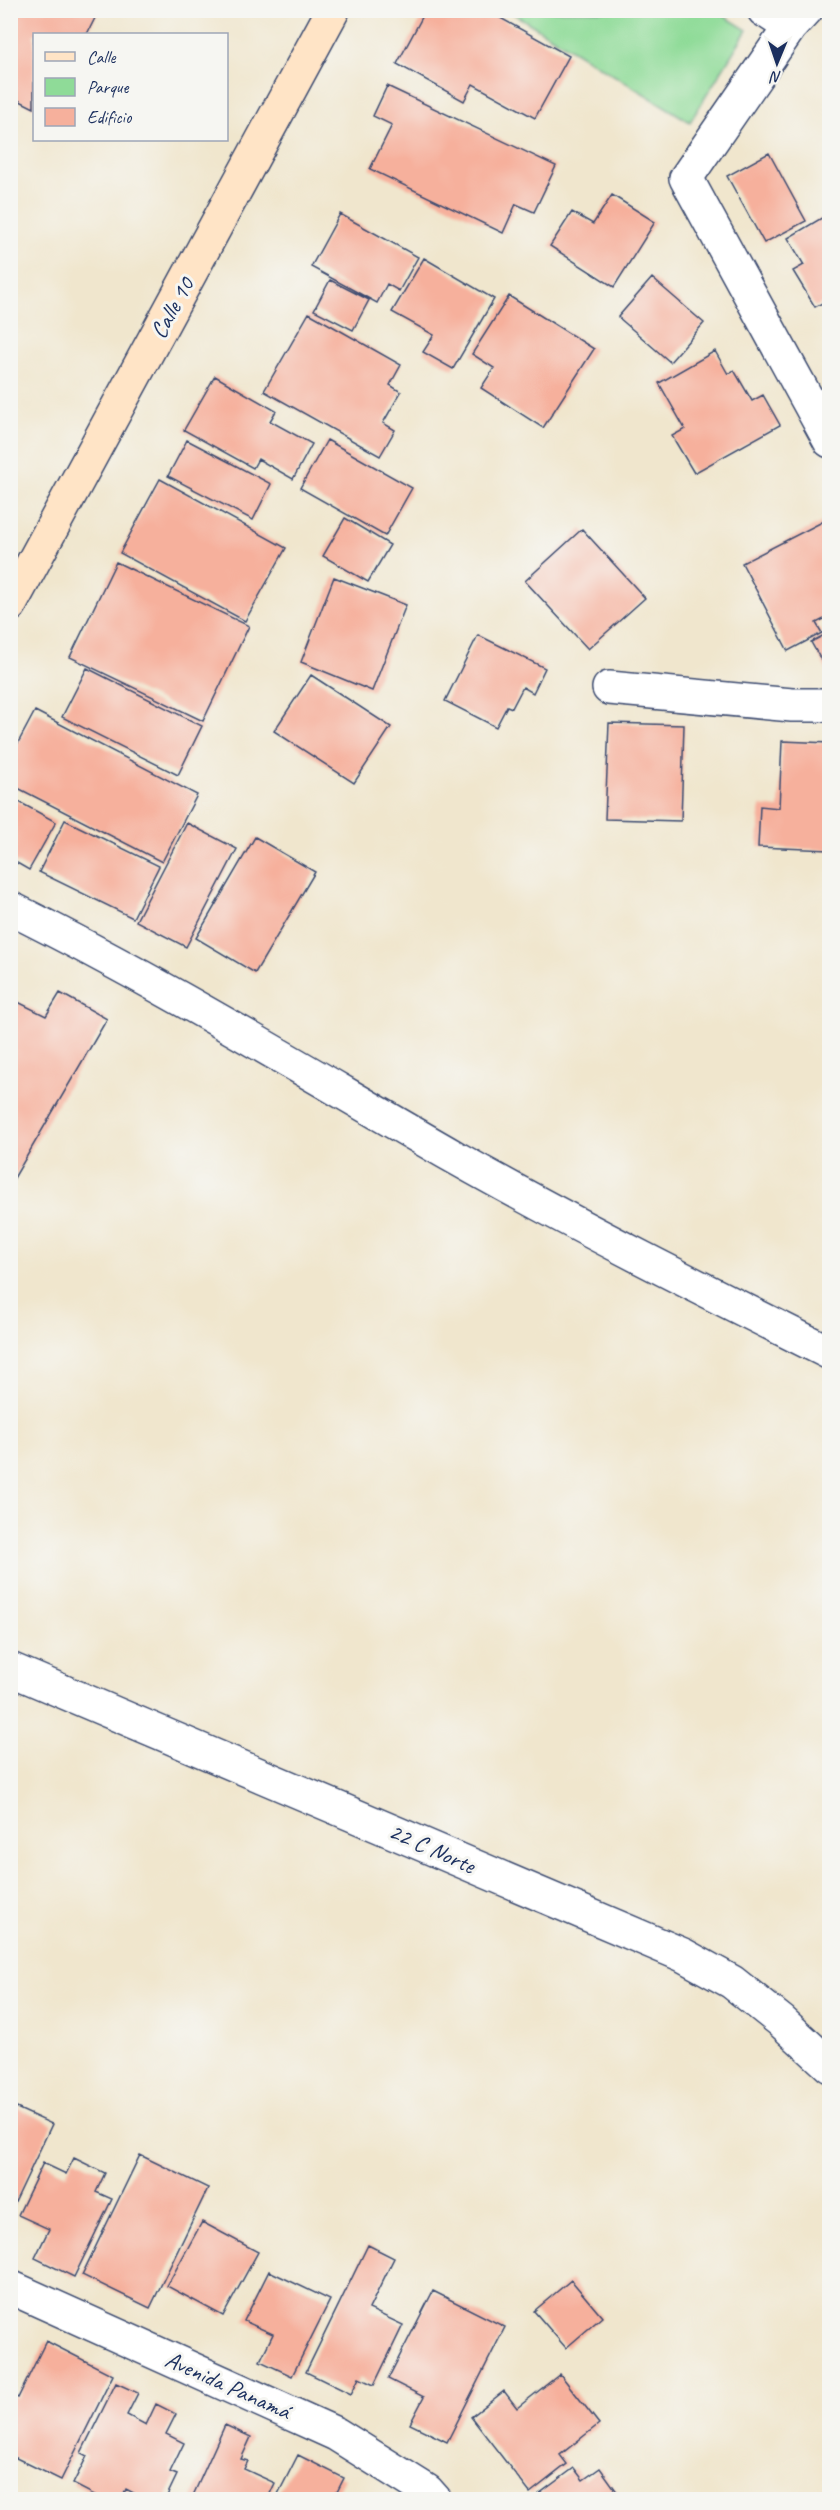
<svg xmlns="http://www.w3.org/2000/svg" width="840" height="2510" font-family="Caveat,sans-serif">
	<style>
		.green { fill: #8fdb98; stroke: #55857b; stroke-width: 1.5 }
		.building { fill: #f6b09c }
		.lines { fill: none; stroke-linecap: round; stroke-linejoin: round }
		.minor-casing { stroke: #3b4a6f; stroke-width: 36 }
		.secondary-casing { stroke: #3b4a6f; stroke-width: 36 }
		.minor { stroke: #fff; stroke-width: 33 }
		.secondary { stroke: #ffe4c6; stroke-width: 33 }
		.labels { text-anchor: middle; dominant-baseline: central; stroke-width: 6; stroke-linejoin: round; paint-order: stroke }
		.street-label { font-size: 24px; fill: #1b2f5e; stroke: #f6f6f2 }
	</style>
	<rect width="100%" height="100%" fill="#f6f6f2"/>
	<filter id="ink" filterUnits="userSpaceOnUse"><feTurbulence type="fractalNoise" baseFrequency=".0167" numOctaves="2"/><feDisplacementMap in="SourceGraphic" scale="12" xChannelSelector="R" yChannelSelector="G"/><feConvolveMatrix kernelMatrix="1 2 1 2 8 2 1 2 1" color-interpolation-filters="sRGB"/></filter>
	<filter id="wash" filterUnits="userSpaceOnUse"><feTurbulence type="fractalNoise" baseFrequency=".008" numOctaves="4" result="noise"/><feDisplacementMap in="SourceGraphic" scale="24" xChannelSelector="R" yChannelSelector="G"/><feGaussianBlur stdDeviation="1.35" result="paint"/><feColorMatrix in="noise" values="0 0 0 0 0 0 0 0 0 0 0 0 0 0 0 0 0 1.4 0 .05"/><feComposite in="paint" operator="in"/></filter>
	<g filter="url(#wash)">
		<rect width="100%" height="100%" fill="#f0e6cd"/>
		<!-- green -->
		<path class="green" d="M509 11H716L747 30 690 122Z"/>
		<g id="blocks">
			<!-- building -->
			<path class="building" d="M19 10H99L87 34H34V108L10 96V27Z
				M426 10H486L569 56 535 118 473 84 464 101 397 64Z
				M387 86 556 166 534 212 516 204 503 233 370 169 392 125 373 116Z
				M769 153 806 221 764 243 727 176Z
				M612 195 655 222 614 287 550 246 572 212 593 224Z
				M830 213V299L815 307 793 271 804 265 788 238Z
				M340 214 418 257 399 291 387 284 377 303 311 267Z
				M424 258 494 299 453 369 423 352 434 335 392 312Z
				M652 278 704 323 670 362 618 317Z
				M330 280 369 300 353 330 314 310Z
				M509 296 594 349 543 428 481 388 494 368 472 354Z
				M309 313 401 365 390 385 401 392 383 423 395 430 380 456 264 391Z
				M715 351 728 374 734 370 752 401 763 395 780 425 694 473 672 436 685 429 659 383Z
				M215 376 276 411 270 421 312 444 293 479 258 459 253 468 184 430Z
				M187 440 271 484 253 520 168 476Z
				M327 440 412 488 385 536 300 488Z
				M160 479 286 548 245 621 120 553Z
				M345 518 390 545 368 582 323 556Z
				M830 518V616L816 623 822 633 788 651 742 563Z
				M582 529 645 598 588 649 525 581Z
				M116 562 249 626 203 721 70 657Z
				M334 577 406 605 372 691 301 662Z
				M830 632V676L811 642Z
				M478 635 545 668 533 693 523 687 512 708 507 706 496 727 445 701Z
				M87 668 202 726 178 775 62 717Z
				M311 675 391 727 354 783 274 731Z
				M35 711 197 795 162 862 10 784V758Z
				M609 723 684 725 681 821 605 819Z
				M782 741 830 743V850L758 847 760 806 779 808Z
				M10 797 56 822 29 870 10 859Z
				M65 820 159 866 133 918 39 872Z
				M187 823 237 849 186 947 136 921Z
				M255 837 315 872 255 973 196 938Z
				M60 993 107 1019 10 1185V998L46 1016Z
				M10 2105 52 2124 10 2213Z
				M140 2155 208 2188 150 2308 82 2275Z
				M74 2158 105 2173 96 2192 112 2199 74 2277 35 2258 49 2229 18 2215 43 2163 66 2174Z
				M202 2222 258 2252 223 2316 167 2286Z
				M368 2245 394 2258 369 2309 403 2325 374 2385 359 2378 351 2394 306 2372Z
				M269 2271 330 2300 292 2376 260 2361 273 2334 244 2321Z
				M571 2280 602 2317 566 2348 534 2311Z
				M433 2291 505 2327 447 2442 410 2424 424 2397 388 2379Z
				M46 2341 113 2375 61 2480 10 2455V2394L18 2398Z
				M560 2374 599 2424 560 2455 567 2464 530 2493 471 2417 504 2391 517 2408Z
				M116 2383 138 2393 127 2415 146 2425 156 2404 176 2414 166 2434 184 2443 170 2472 177 2475 165 2500H147L126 2489 121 2500H104L73 2484 87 2456 81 2453Z
				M225 2425 251 2437 241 2459 248 2461 244 2469 275 2483 267 2500H191Z
				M298 2455 344 2478 333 2500H275Z
				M574 2468 583 2480 600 2468 623 2500H543L539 2494Z"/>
		</g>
	</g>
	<g filter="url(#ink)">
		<use href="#blocks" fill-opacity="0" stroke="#3b4a6f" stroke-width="1.5"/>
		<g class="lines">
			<defs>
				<path id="minor" d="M764 10 790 27
					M806 10 790 27 686 178 830 441
					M609 688 792 705H830
					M10 908C163 984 308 1073 456 1158 578 1227 704 1290 830 1353
					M10 1669 683 1955 732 1982 781 2021 830 2066
					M10 2287 336 2434 427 2491 435 2500"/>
				<path id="secondary" d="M10 605 333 10"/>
			</defs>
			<!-- minor casing -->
			<use href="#minor" class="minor-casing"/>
			<!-- secondary casing -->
			<use href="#secondary" class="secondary-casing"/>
			<!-- minor -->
			<use href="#minor" class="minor"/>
			<!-- secondary -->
			<use href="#secondary" class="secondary"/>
		</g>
	</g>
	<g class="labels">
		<!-- street labels -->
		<g class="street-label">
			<text transform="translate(172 308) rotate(-61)">Calle 10</text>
			<text transform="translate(432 1848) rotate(24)">22 C Norte</text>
			<text transform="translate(228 2385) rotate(24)">Avenida Panamá</text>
		</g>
	</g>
	<!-- margin -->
	<rect width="840" height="2510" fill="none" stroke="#f6f6f2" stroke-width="36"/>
	<!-- legend -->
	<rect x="33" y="33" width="195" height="108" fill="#f6f6f2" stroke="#9ea6b7" stroke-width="1.5"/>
	<rect x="45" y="52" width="30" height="9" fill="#ffe4c6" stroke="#9ea6b7" stroke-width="1.5"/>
	<text x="87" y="63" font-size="18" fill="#1b2f5e">Calle</text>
	<rect x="45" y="78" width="30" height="18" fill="#8fdb98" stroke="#9ea6b7" stroke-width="1.5"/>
	<text x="87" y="93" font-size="18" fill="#1b2f5e">Parque</text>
	<rect x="45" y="108" width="30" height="18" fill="#f6b09c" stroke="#9ea6b7" stroke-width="1.5"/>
	<text x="87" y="123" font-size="18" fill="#1b2f5e">Edificio</text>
	<!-- north arrow -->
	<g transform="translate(777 63) rotate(182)" stroke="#f6f6f2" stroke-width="4.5" paint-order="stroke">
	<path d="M0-4.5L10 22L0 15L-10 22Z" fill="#1b2f5e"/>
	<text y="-9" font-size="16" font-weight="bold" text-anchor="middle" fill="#1b2f5e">N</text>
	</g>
</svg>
